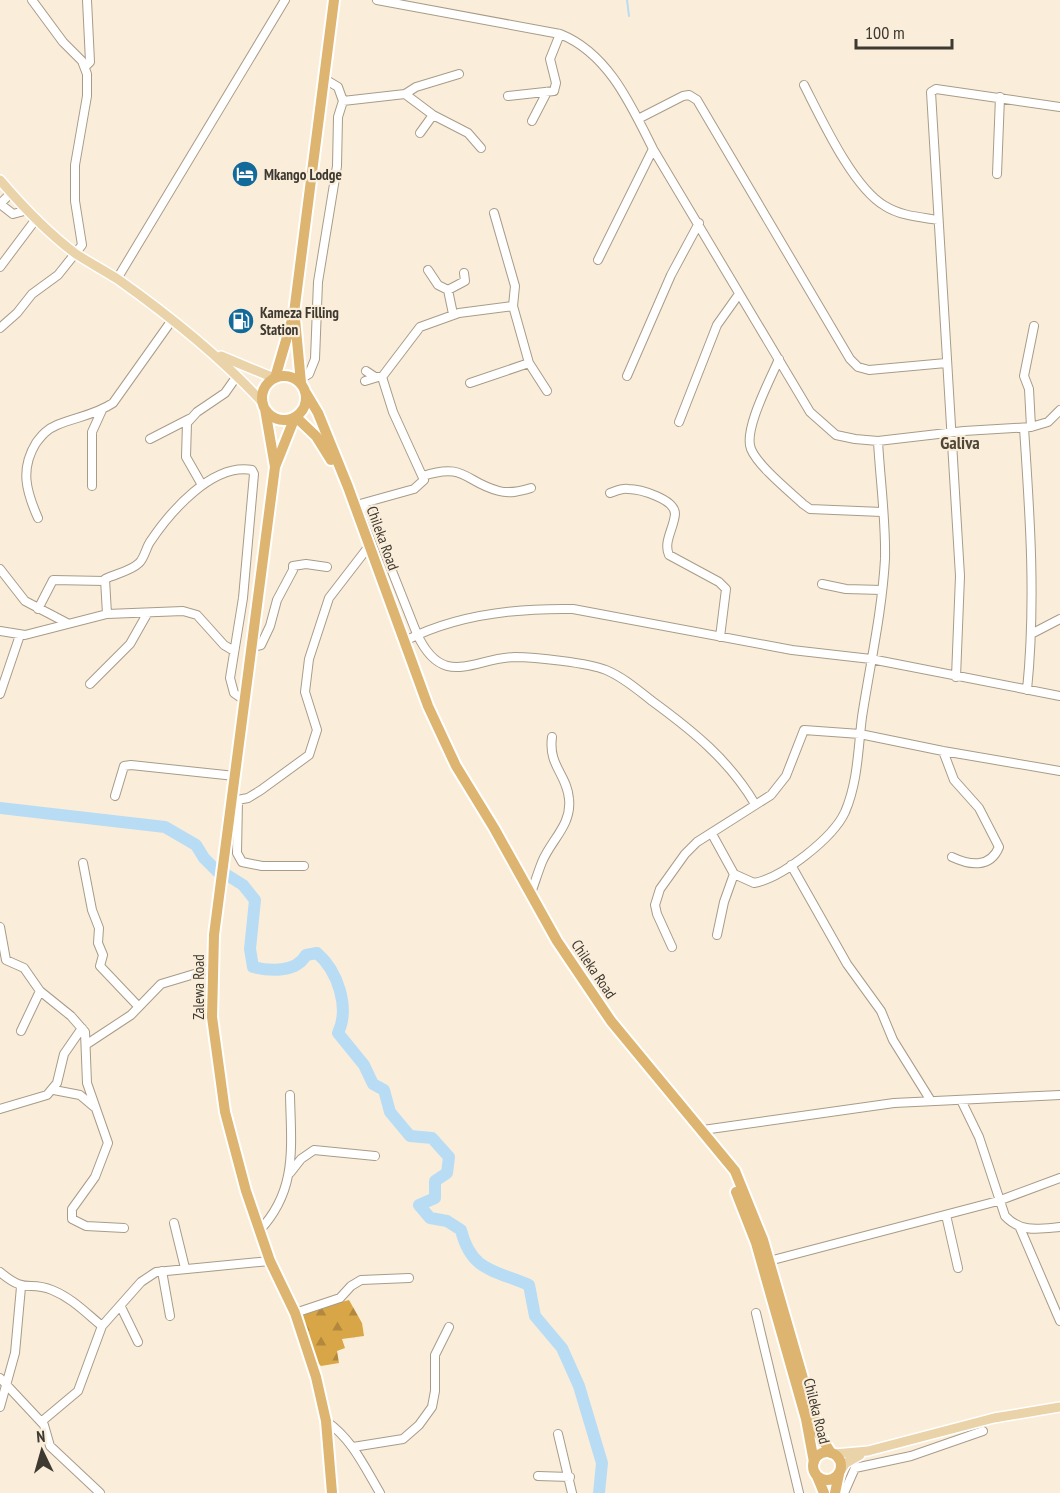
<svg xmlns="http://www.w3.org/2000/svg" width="1060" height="1493" font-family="'PT Sans Narrow',sans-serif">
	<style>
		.forest { fill: url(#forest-firs) }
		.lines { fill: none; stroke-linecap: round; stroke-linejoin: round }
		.stream { stroke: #b9dcf5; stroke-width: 2 }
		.river { stroke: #b9dcf5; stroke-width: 12 }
		.minor-casing { stroke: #a89c89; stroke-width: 10 }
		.major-casing { stroke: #fff; stroke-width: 12 }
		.highway-casing { stroke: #fff; stroke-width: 14 }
		.minor { stroke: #fff; stroke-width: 8 }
		.major { stroke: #ebd3a9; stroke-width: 9 }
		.highway { stroke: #ddb570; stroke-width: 10 }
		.labels { text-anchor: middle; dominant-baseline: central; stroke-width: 4.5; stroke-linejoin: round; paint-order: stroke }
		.poi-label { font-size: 15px; font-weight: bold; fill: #3e3931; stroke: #faeeda; text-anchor: start }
		.street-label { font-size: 15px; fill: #3e3931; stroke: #faeeda }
		.quarter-label { font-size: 18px; font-weight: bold; fill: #514736; stroke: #faeeda }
	</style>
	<defs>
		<pattern id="forest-firs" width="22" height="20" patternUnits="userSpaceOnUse" patternTransform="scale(1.5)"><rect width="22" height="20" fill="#d8a647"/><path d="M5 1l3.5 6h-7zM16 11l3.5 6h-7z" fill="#b1883c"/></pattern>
	</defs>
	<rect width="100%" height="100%" fill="#faeeda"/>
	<!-- forest -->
	<path class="forest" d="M349 1300 362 1323 364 1336 342 1339 345 1348 337 1351 339 1363 321 1366 316 1361 303 1317 304 1312Z"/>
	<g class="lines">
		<!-- stream -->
		<path class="stream" d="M627 0 629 16"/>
		<!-- river -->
		<path class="river" d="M0 808 165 827 196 845 204 858 218 872
			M227 875 243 885 255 900 250 949 253 967C270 971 296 973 306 955L317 953C338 971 350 1008 338 1033L364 1065 373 1084 384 1090 390 1112 410 1136 432 1138 449 1157 447 1173 435 1181V1198L419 1205 430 1218 447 1221 461 1230C471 1271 494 1270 529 1285L535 1316 562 1348 579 1386 602 1463 599 1493"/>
		<defs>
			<path id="minor" d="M377 0 560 34C608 53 631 105 653 149L810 412 836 435 855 439 878 441 964 431 1031 427 1048 422 1060 410
				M85 67 90 62 87 0
				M323 78 338 87 343 101 405 94 416 87 459 74
				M804 85C821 118 853 188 885 206 901 216 920 217 938 220
				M405 94 433 115 468 133 481 148
				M508 96 554 91 556 83 550 59 560 34
				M638 119 683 96 689 95 697 100 850 359 858 367 869 370 946 363
				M532 121 547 92
				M420 133 433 115
				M997 174 1000 97
				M11 193 0 204 13 214 28 210
				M494 213 515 286 513 306 529 363 547 391
				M598 260 653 149
				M0 267 36 219
				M428 270 438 285 448 290
				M117 279 285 0
				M453 314 448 290 465 281 464 273
				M0 328 17 313 32 294 58 275 82 245 75 201V165L87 96V74L82 61 63 42 32 0
				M779 359C771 378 743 430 751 449 758 466 789 491 803 504L810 509 882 512
				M366 371 375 377H382
				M627 376 671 275 699 223
				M382 377 420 327 459 313 513 306
				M302 378 309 374 315 359 318 282 337 166 338 117 343 101
				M365 381 378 377
				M470 383 529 363
				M679 422 717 325 739 294
				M1031 427 1029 389 1024 376 1034 326
				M1024 428C1030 516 1036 602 1027 690
				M150 439 189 419
				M423 476C466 462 464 482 499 491 510 494 521 491 531 488
				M202 485 186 457 187 423 197 412 225 393 237 376
				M92 486V432L102 410
				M610 493C616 491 622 488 628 489 640 489 675 499 675 514 674 528 663 542 669 555L719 582 726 589 720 637
				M365 503 417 634C443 690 473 658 515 657 535 657 589 663 606 670 623 677 638 690 652 701 693 731 729 760 755 804
				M360 504 414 489 424 480 393 412 382 377
				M38 518C26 491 20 469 36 443 42 435 47 429 57 425 76 417 95 415 113 403L172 320
				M0 569 25 601 67 623
				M822 584 846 589 882 590
				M38 609 53 580 105 581
				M107 614 105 579C115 574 131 571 139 563 144 559 146 548 150 542 170 512 212 463 252 470L254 474 243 598 230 678 234 693 244 700
				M0 631 25 635 107 614 183 611 197 615 224 645 234 651
				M1033 633 1060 619
				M405 641C455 615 517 608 573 609L792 650 871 659 1060 696
				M252 647 261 645 270 626 277 600 293 570V566L306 564 327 567
				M956 677 960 576 931 92 936 89 1060 107
				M90 684 130 644 147 614
				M0 694 20 635
				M943 751 954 780 979 808 999 847C990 869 969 865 952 857
				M115 796 124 766 131 765 235 776
				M238 800 237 853 242 862 262 866H304
				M232 801 248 798 261 790 309 755 317 730 305 692 309 659 329 598 366 550
				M712 834 734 874 754 883C782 878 833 838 845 812 858 782 858 749 862 717 870 665 882 612 885 559 886 520 880 479 878 441
				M83 863 92 910 99 928 98 943 103 955 100 966 138 1006
				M791 865 847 964 881 1011 893 1040 931 1101
				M531 893C535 882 538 872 542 862 551 840 572 825 569 799 567 774 548 766 552 737
				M0 927 6 960 24 968 40 991 71 1016 85 1032 87 1083 108 1143 95 1177 72 1209V1219L86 1226 124 1228
				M717 935 724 902 734 874
				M672 947 657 914 655 905 660 889 685 854 697 842 771 795 786 776 804 730 860 734 943 751 1060 771
				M21 1031 40 991
				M87 1044 131 1015 161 984 211 969
				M54 1090 80 1095 93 1106
				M961 1100 979 1137 1005 1216C1021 1233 1039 1229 1060 1227
				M0 1109 47 1095 57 1083 64 1054 82 1028
				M703 1130 894 1103 1060 1095
				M290 1173 301 1159 314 1150 375 1156
				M946 1215 958 1268
				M174 1223 185 1268
				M1020 1228 1060 1321
				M259 1231C298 1190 291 1146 290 1095
				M769 1261 998 1201 1060 1178
				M162 1271 170 1316
				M0 1272C27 1295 28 1280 52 1290 72 1298 86 1313 102 1326L141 1282 156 1272 270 1261
				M121 1307 138 1342
				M295 1313 340 1298 351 1286 361 1280 409 1278
				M756 1313 799 1493
				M0 1378 44 1425 50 1446 100 1493
				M0 1407 15 1353 21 1287
				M326 1421C352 1439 364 1466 380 1493
				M41 1422 78 1391 102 1326
				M558 1434 572 1493
				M353 1447 403 1439 419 1425 432 1407 435 1391V1355L449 1327
				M538 1476 570 1477
				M844 1493 855 1468 911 1456 983 1431"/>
			<path id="major" d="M0 180C23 207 48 233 76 254 90 263 105 271 119 280 171 317 220 356 263 403
				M221 356 274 378
				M834 1454 868 1451 994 1418 1060 1407
				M841 1470 846 1463 860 1455"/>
			<path id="highway" d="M295 319 301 383
				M262 398a22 22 0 1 1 44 0a22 22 0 1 1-44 0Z
				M275 378 294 313 334 0
				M306 393 318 413 348 487 428 706 456 766 494 828 557 941 611 1021 735 1171 763 1240 819 1434 831 1453
				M265 409 275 467
				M295 417 275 467 214 935 212 1017 225 1112 246 1191 270 1261 295 1313 316 1377 326 1421 332 1493
				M296 417 316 436 331 460
				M736 1192 756 1243 806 1419 814 1462
				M813 1466a14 14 0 1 1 28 0a14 14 0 1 1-28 0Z
				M817 1476 824 1493
				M835 1493 839 1474"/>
		</defs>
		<!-- minor casing -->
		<use href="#minor" class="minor-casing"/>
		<!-- major casing -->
		<use href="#major" class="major-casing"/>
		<!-- highway casing -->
		<use href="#highway" class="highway-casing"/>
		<!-- minor -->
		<use href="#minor" class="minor"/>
		<!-- major -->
		<use href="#major" class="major"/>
		<!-- highway -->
		<use href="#highway" class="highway"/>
	</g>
	<!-- icons -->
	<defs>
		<symbol id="hotel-disc" viewBox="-11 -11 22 22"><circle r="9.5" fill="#126a9a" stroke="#faeeda"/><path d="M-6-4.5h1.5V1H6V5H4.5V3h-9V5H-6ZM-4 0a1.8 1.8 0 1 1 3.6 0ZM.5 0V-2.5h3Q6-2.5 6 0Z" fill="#fff"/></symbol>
		<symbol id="fuel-disc" viewBox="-11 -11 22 22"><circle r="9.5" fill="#126a9a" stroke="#faeeda"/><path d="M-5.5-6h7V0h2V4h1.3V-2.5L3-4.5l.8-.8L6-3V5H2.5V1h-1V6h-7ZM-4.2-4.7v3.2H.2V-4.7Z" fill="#fff"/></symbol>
	</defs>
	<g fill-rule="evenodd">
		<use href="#hotel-disc" x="230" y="159" width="30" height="30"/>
		<use href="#fuel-disc" x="226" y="306" width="30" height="30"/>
	</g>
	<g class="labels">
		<!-- poi labels -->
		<g class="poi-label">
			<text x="264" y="174">Mkango Lodge</text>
			<text x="260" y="312">Kameza Filling<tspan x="260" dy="17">Station</tspan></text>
		</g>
		<!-- street labels -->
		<g class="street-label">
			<text transform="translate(383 538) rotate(70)">Chileka Road</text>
			<text transform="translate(594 969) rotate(56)">Chileka Road</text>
			<text transform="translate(198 987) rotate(-90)">Zalewa Road</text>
			<text transform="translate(817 1411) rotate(76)">Chileka Road</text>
		</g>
		<!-- quarter labels -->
		<g class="quarter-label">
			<text x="960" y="442">Galiva</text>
		</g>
	</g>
	<!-- north arrow -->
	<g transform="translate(42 1451) rotate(355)" stroke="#faeeda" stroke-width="4.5" paint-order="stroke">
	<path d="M0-4.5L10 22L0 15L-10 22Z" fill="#3e3931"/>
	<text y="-9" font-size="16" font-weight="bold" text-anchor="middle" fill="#3e3931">N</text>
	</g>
	<!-- scale -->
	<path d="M856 39v9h96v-9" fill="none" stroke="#3e3931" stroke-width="3"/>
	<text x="865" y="39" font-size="18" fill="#3e3931" stroke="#faeeda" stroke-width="4.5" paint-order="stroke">100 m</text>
</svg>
